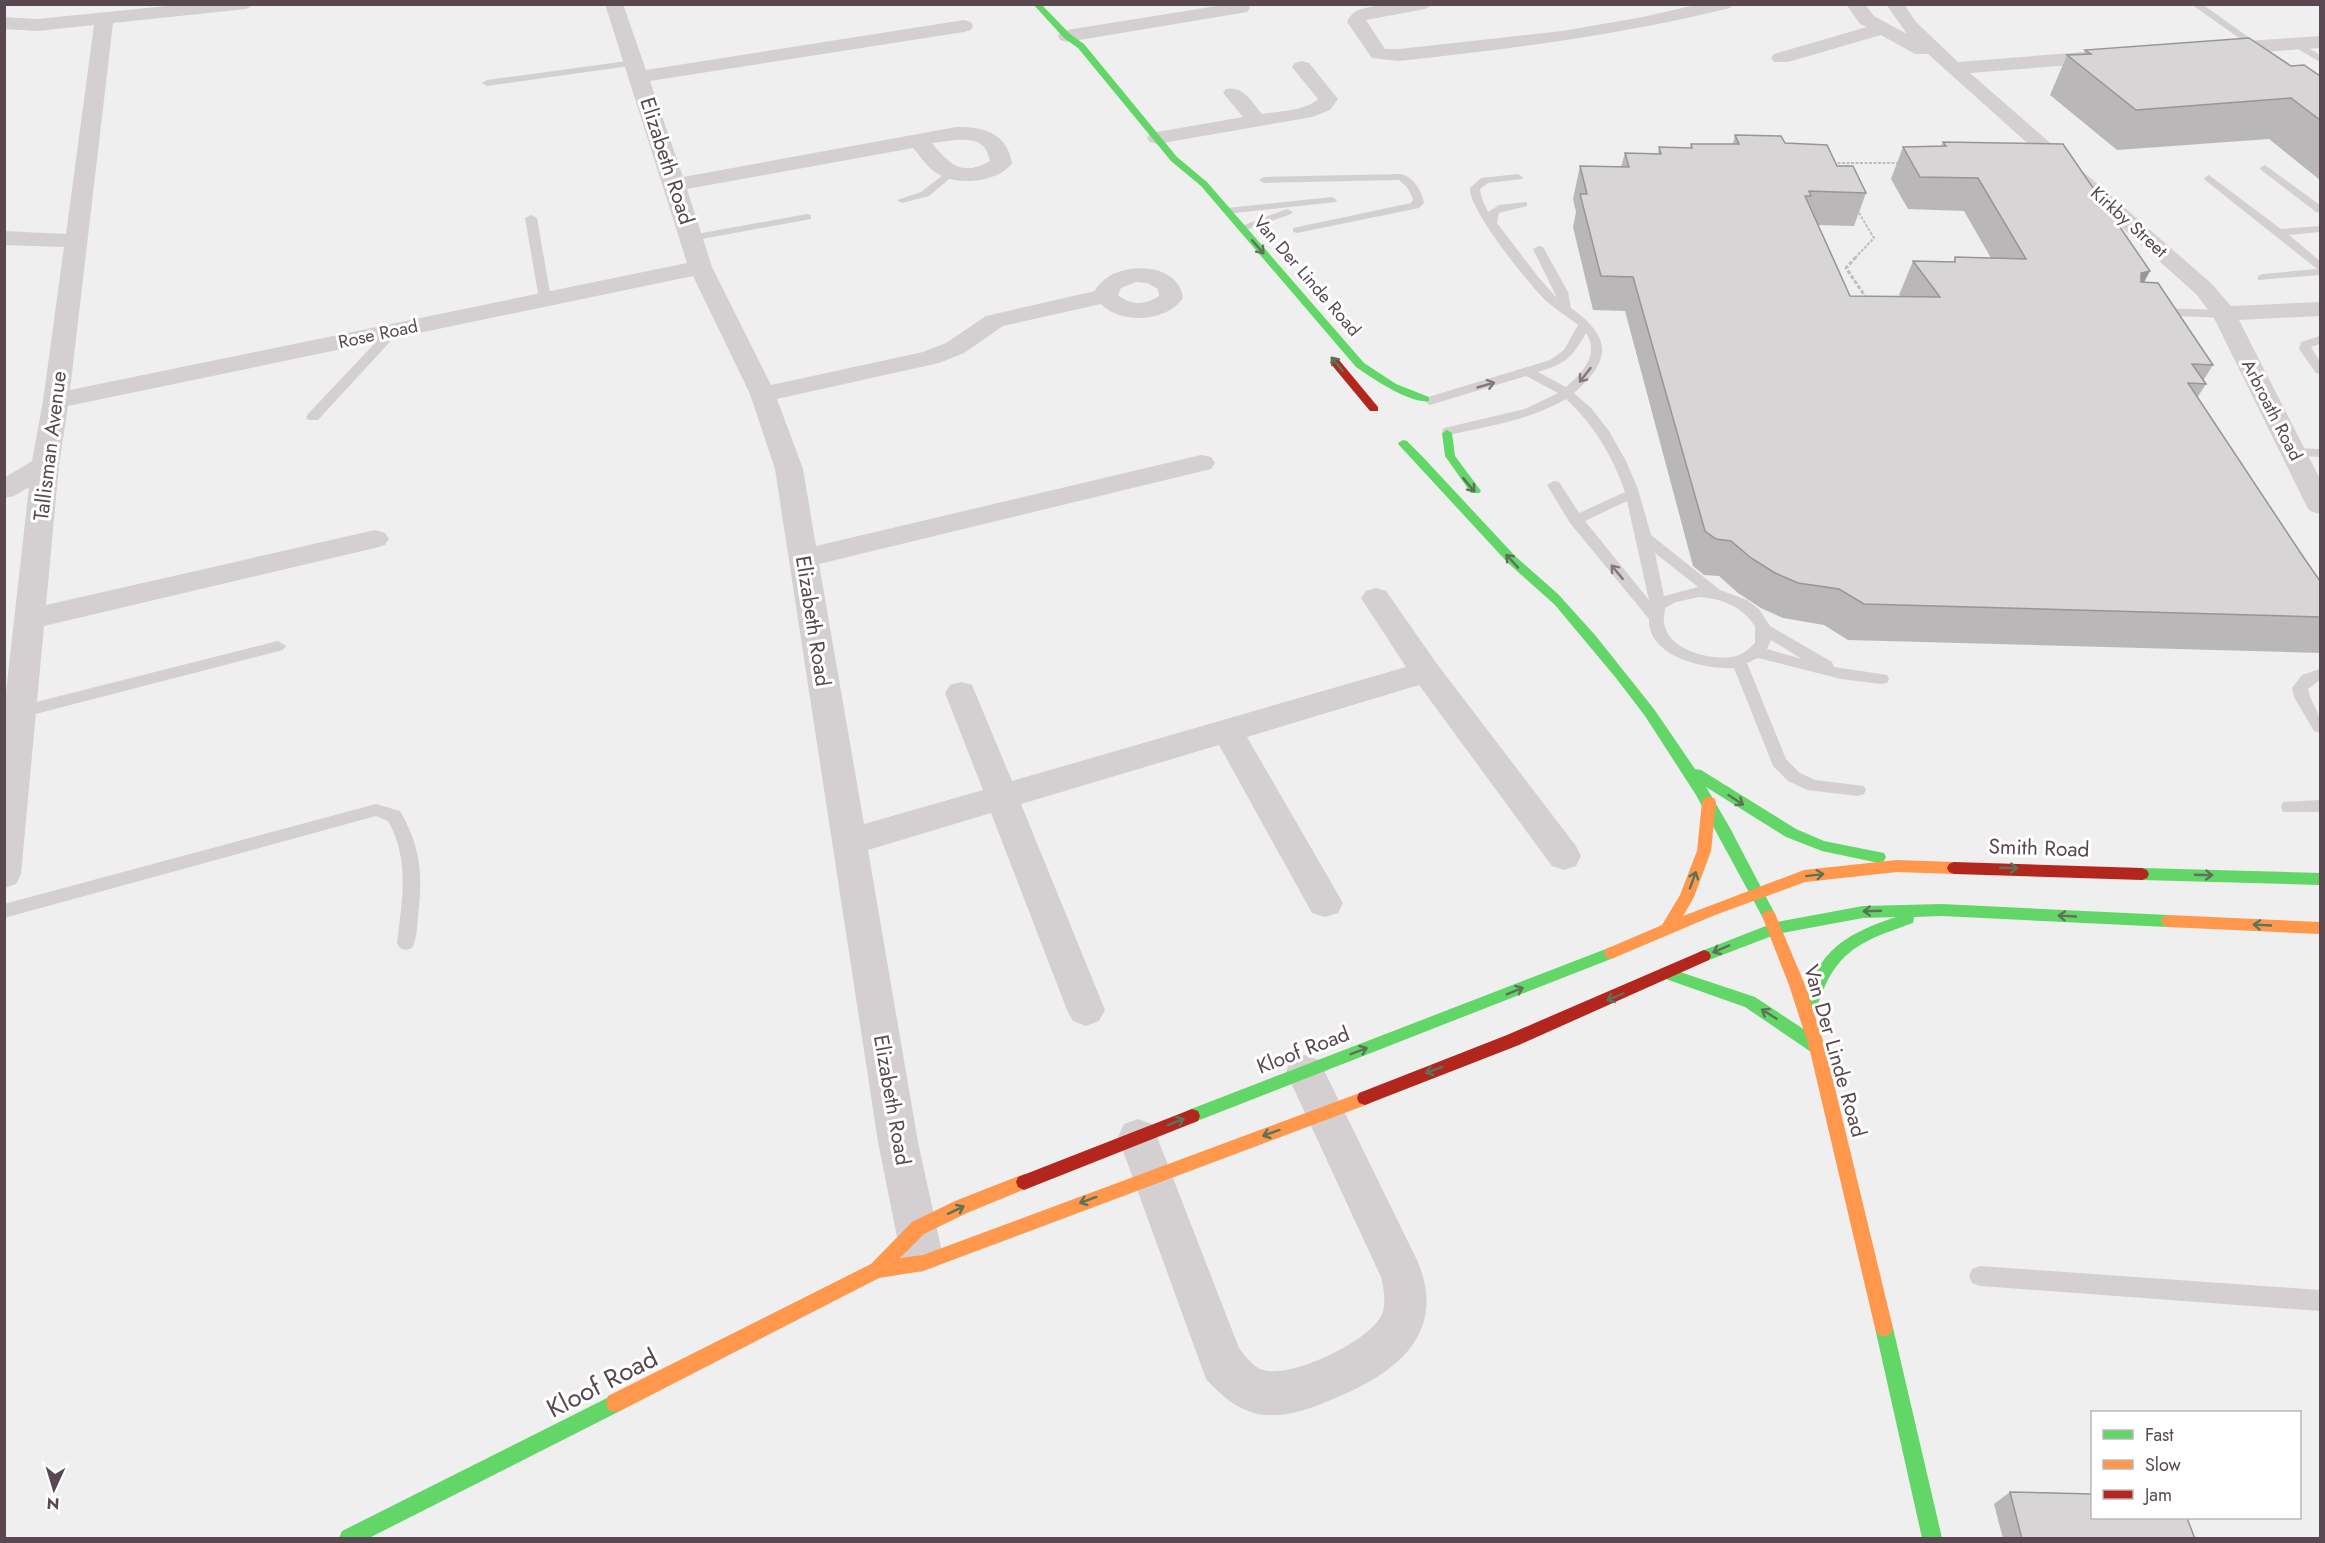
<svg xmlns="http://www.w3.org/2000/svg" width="2325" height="1543" font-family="Jost,sans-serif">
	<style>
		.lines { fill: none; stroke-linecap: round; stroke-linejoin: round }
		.path-far1 { stroke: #c2bcc5; stroke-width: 2; stroke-dasharray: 3 1.5; stroke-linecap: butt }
		.path { stroke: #c2bcc5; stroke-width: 3; stroke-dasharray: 4 2; stroke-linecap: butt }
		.lane { fill: #d4d0d2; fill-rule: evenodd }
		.street { fill: #d4d0d2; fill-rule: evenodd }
		.fast { fill: #63d668; fill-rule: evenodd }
		.slow { fill: #ff974d; fill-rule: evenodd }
		.jam { fill: #b3261e; fill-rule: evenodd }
		.wall { fill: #bab7b8 }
		.shaded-wall { fill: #979596 }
		.building { fill: #d8d5d6; stroke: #979596; stroke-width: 1.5 }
		.oneway { stroke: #5c7358 }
		.oneway2 { stroke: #84787e }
		.labels { text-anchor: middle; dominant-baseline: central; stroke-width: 6; stroke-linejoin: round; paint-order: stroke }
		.far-street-label { font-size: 18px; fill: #594851; stroke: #fff }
		.street-label { font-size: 21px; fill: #594851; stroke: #fff }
		.near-street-label { font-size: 26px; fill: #594851; stroke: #fff }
	</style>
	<rect width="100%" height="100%" fill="#efefef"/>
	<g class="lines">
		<!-- path-far1 -->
		<path class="path-far1" d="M1833 163H1901
			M1855 258 1874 238 1856 208"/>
		<!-- path -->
		<path class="path" d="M1856 257 1846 268 1865 296"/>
		<!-- lane -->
		<path class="lane" d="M2191 4H2202L2261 46 2253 48Z
			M2293 42H2299L2320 55V62L2293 46Z
			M634 60 639 63 637 65 487 86 482 83 487 80Z
			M2265 165 2320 205V213L2316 212 2261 170 2260 168Z
			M951 169 955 170V174L929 196 902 203 897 200 921 192Z
			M1401 174C1415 178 1421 190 1424 203L1419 208 1297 233 1293 232V228L1411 203 1413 199 1407 187 1399 180 1264 183 1259 180 1264 177Z
			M1518 174 1523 177 1522 179 1488 183 1480 189 1482 199 1488 212 1499 205 1527 202V206L1499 213 1497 223 1539 278 1557 298 1533 249 1539 246 1543 247 1568 292 1571 308C1612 337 1612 360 1574 393L1591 408 1609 431 1626 461 1638 489 1651 535 1720 590 1747 600 1759 609 1770 626 1832 662 1834 667 1881 674 1887 675 1889 679 1887 683 1881 684 1841 679 1758 658 1747 663 1786 759 1800 773 1815 780 1864 786 1866 790 1864 794 1858 796 1807 790 1788 781 1773 766 1734 668C1706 670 1647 657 1649 619L1570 523 1547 485 1554 481 1559 482 1579 513 1625 492C1612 455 1594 425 1566 399 1530 420 1489 426 1449 435L1442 431 1444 428 1525 409 1558 393 1526 376 1430 405 1424 401 1425 398 1550 360 1564 350 1578 325C1567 316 1556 310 1545 300 1528 283 1468 209 1470 188L1481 178ZM1586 333C1600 355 1582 373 1566 387L1538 372C1565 364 1572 358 1586 333ZM1627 501 1649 600 1585 521ZM1655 553 1698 587 1664 596ZM1699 597C1723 599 1741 606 1755 626V643C1748 650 1741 656 1731 657 1709 660 1668 650 1664 623 1663 618 1665 613 1665 608L1676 602ZM1771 640 1802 659 1767 649Z
			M2209 175 2281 229 2320 226V232L2289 235 2320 261V275L2258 280V276L2262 274 2317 269 2205 180 2204 178Z
			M1332 197 1337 200 1336 202 1227 214 1221 211 1227 208Z
			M1287 209 1293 212 1291 214 1246 230 1242 231 1236 228Z
			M807 214 811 215V219L691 241 685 238 691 235Z
			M531 215 537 218 551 299 545 303 539 299 525 218Z
			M2156 308 2224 310 2230 314 2224 318 2152 315 2150 312Z
			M394 326 398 327V333L318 420H308L306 417 308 414 390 327Z
			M2320 336V344L2311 347 2320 362V374L2316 373 2299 349 2301 342Z
			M2292 448 2320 449V457L2287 455 2285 452Z
			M278 641 286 646 283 650 20 718 14 716 12 712 14 708 20 706Z
			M2320 669V680L2308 689C2312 708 2322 710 2320 733L2314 731 2294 697 2292 688 2302 675Z
			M2320 800V812H2283L2281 807 2283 802Z
			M376 804 400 811C421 847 423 875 418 916 417 927 417 939 412 948L406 950 400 948 397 943C402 901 410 859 388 821L376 816 4 918V904Z
			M1980 1266 2320 1290V1311L1980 1286 1972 1283 1969 1276 1972 1269Z"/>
		<!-- street -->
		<path class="street" d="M187 4H255L246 9 113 23 70 390 687 263 605 4H623L646 70 964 20 971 22 973 26 971 30 964 32 650 81 683 177 956 127C983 126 1007 133 1012 163 999 182 959 186 940 175 929 170 921 157 913 148L687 189 712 267 771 385 923 352 946 343 986 316 1095 291C1110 260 1179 259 1183 298 1167 322 1121 325 1101 304L1003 326 964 353 939 363 777 399 803 469 816 546 1201 455 1211 457 1215 463 1211 469 819 564 864 824 983 790 945 693 950 685 961 682 972 685 1012 781 1406 667 1361 598 1366 591 1376 588 1386 591 1437 664 1576 846 1581 856 1576 866 1564 870 1552 866 1419 685 1247 737 1343 903 1338 913 1325 917 1312 913 1219 745 1021 804 1105 1010 1099 1021 1086 1026 1073 1021 1067 1010 991 813 868 850 918 1142 942 1252 936 1266 921 1272 906 1266 900 1252 878 1142 775 469 750 394 693 276 68 406 59 465 46 605 375 530 385 533 389 539 385 545 375 548 44 626 21 874 16 884 4 888V710L29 487 14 496 4 498V478L32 461 43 401 64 247 4 245V231L66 234 94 25 37 31 4 29V17L37 19ZM956 140C974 139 986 141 990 161 962 177 950 165 932 143ZM1136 282 1147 283 1158 289 1159 296C1146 305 1131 306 1118 295L1121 288Z
			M1229 4H1248L1250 8 1247 12 1067 42 1060 40 1058 36 1060 32 1067 30Z
			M1389 4H1434L1425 9 1366 20 1385 49H1399L1562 31 1643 17 1700 4H1733L1730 8C1621 35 1511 49 1399 61L1372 58 1347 22C1353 6 1374 7 1389 4Z
			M1846 4H1865L1874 16 1907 34 1886 4H1904L1916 22 1958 62 2109 50 2116 52 2119 56 2116 60 2109 62 1970 73 2212 284 2231 306 2320 302V316L2239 320 2320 479V514L2310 511 2306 505 2213 316 2196 294 1928 54H1915L1881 35 1788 62H1774L1771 58 1774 54 1867 27 1860 24Z
			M2320 36V48L2215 55 2208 53 2206 49 2208 45 2215 43Z
			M1302 61 1309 63 1338 99 1330 110 1312 117 1157 144 1150 142 1147 138 1150 134 1157 132 1243 117 1223 93 1226 89C1243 85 1252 102 1262 114 1279 111 1305 111 1318 99L1292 67 1295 63Z
			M1305 1055 1319 1060 1417 1260C1449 1334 1395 1374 1333 1399 1310 1409 1283 1419 1258 1414 1236 1409 1221 1395 1206 1379L1118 1137 1124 1124 1138 1119 1152 1124 1239 1348C1244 1355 1251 1363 1258 1368 1285 1383 1366 1342 1380 1318 1387 1307 1384 1289 1381 1277L1286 1072 1291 1060Z"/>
		<!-- fast -->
		<path class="fast" d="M1033 4H1041L1070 34 1084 44 1177 157 1207 182 1364 363 1396 384 1429 397V401C1410 404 1372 378 1356 367L1201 186 1171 161 1078 48 1064 38Z
			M1447 430 1452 433 1455 456 1481 491 1479 493H1471L1445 456 1442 433Z
			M1403 440 1407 441 1421 455 1516 557 1558 594 1595 635 1654 709 1695 769 1701 770 1796 829 1824 841 1884 853 1886 857 1884 861 1879 863 1822 851 1786 837 1706 787 1730 828 1776 916 1774 920 1769 922 1764 920 1696 795 1645 716 1616 678 1555 605 1508 563 1399 445 1398 443Z
			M2142 868 2320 873V885L2142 880 2137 878 2135 874 2137 870Z
			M1942 904 2168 915 2173 917 2175 921 2173 925 2168 927 1942 916 1914 917 1913 923C1855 943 1833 953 1815 1014L1812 1019 1807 1021 1802 1019 1799 1014C1818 954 1836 937 1896 917L1863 918 1777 934 1704 962 1699 960 1697 956 1699 952 1776 922 1863 906Z
			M1611 947 1616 949 1618 953 1616 957 1192 1123 1186 1121 1184 1116 1186 1111Z
			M1668 968 1755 997 1823 1042 1825 1047 1823 1052 1817 1054 1811 1052 1745 1007 1663 978 1660 974 1663 970Z
			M1884 1319 1890 1322 1893 1328 1942 1538H1922L1875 1328 1878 1322Z
			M615 1394 622 1396 624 1403 622 1410 369 1538H339L342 1531Z"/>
		<!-- slow -->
		<path class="slow" d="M1709 797 1714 798 1716 802 1711 851 1694 897 1683 916 1804 870 1897 860 1954 862 1959 864 1961 868 1959 872 1954 874 1897 872 1805 882 1715 915 1616 957 1611 959 1606 957 1604 953 1606 949 1662 925 1680 895 1697 851 1702 802 1704 798Z
			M1769 910 1774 912 1776 916 1805 985 1825 1047 1893 1328 1890 1334 1884 1337 1878 1334 1875 1328 1809 1047 1789 985 1762 916 1764 912Z
			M2168 915 2320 922V934L2168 927 2163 925 2161 921 2163 917Z
			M1365 1091 1371 1093 1373 1098 1371 1103 923 1271 879 1278 622 1410 615 1412 608 1410 606 1403 608 1396 871 1264 912 1222 955 1201 1024 1174 1030 1177 1032 1182 1030 1187 967 1213 924 1234 900 1258 923 1255Z"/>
		<!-- jam -->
		<path class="jam" d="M1335 359 1339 360 1378 407V411H1370L1331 364 1330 362Z
			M1954 862 2142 868 2147 870 2149 874 2147 878 2142 880 1954 874 1949 872 1947 868 1949 864Z
			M1704 950 1709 952 1711 956 1709 960 1519 1045 1365 1105 1359 1103 1357 1098 1359 1093 1507 1035Z
			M1192 1109 1198 1111 1200 1116 1198 1121 1024 1190 1018 1187 1016 1182 1018 1177Z"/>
	</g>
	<!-- wall -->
	<path class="wall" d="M2085 50 2291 66 2320 76V180L2269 139 2117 150 2050 95 2067 55 2084 54Z
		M1735 135 1785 143 1837 166 1866 193 1854 226 1818 225 1850 296H1901L1899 295 1913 261 1953 262 1955 257 1991 258 1964 211 1908 209 1891 179 1903 147 1941 146 1943 142 2144 282 2213 365 2203 381 2206 384 2197 398 2304 558 2320 581V653L1848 640 1824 625 1783 618 1761 608 1738 593 1719 576 1704 575 1693 566 1625 311 1593 310 1573 227 1576 212 1573 199 1580 166 1621 167 1625 153 1658 154 1659 147 1690 148 1691 144H1733Z
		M2010 1492 2195 1539H2003L1994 1504Z"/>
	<!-- shaded-wall -->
	<path class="shaded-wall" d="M2150 271 2132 305 2141 273Z"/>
	<!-- building -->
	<path class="building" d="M2249 38 2291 66 2304 65 2320 76V120L2291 98 2136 110 2067 55 2091 54 2085 50Z
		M1735 135 1781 136 1785 143 1827 145 1837 166H1853L1866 193 1809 191 1811 196H1805L1850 296 1940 297 1913 261 1955 262V257L2026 259 1978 178 1920 177 1903 147 1946 146 1943 142 2063 144 2150 271 2141 273V282L2158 283 2213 365 2192 364 2206 384 2188 383 2304 558 2320 581V617L1864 604 1839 589 1798 583 1775 573 1751 558 1731 541 1716 539 1705 531 1633 277 1601 276 1580 194H1587L1580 166 1629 167 1625 153 1661 154 1659 147 1692 148 1691 144H1739Z
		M2010 1492 2092 1494V1518H2187L2195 1539H2022Z"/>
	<!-- one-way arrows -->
	<defs><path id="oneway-shaft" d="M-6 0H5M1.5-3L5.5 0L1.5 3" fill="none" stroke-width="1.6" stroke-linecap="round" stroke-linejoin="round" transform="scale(1.5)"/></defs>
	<g class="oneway">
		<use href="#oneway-shaft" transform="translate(1258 247) rotate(49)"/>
		<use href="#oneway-shaft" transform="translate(1337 364) rotate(-130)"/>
		<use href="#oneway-shaft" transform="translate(1469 485) rotate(50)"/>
		<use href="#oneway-shaft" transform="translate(1512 561) rotate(-133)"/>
		<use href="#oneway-shaft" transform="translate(1736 800) rotate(33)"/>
		<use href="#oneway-shaft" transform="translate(2009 868) rotate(2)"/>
		<use href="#oneway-shaft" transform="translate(1815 875) rotate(-7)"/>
		<use href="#oneway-shaft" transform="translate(2204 875) rotate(2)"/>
		<use href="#oneway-shaft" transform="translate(1693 880) rotate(-70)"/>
		<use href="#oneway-shaft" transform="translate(1872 911) rotate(178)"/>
		<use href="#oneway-shaft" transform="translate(2067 916) rotate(-177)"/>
		<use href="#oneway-shaft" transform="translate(2262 925) rotate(-177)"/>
		<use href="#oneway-shaft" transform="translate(1721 949) rotate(156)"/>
		<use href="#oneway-shaft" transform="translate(1515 991) rotate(-22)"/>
		<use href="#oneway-shaft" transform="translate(1615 997) rotate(157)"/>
		<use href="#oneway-shaft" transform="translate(1769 1014) rotate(-148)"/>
		<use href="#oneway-shaft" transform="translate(1359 1051) rotate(-21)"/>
		<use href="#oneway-shaft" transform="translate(1434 1070) rotate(159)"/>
		<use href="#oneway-shaft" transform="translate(1176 1122) rotate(-22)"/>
		<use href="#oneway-shaft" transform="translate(1271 1133) rotate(160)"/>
		<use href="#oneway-shaft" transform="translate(1088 1200) rotate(160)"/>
		<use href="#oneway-shaft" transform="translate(956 1210) rotate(-25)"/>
	</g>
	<g class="oneway2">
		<use href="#oneway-shaft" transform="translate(1585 375) rotate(128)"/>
		<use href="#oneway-shaft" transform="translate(1486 385) rotate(-16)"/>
		<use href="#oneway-shaft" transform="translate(1617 572) rotate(-130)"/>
	</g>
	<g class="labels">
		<!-- far-street labels -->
		<g class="far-street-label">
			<text transform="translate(2129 222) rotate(42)">Kirkby Street</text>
			<text transform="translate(1307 276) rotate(49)">Van Der Linde Road</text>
			<text transform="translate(378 334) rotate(-12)">Rose Road</text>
			<text transform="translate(2272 410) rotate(63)">Arbroath Road</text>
		</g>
		<!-- street labels -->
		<g class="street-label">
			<text transform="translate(667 161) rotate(72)">Elizabeth Road</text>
			<text transform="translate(50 446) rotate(-83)">Tallisman Avenue</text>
			<text transform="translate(813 621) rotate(81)">Elizabeth Road</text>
			<text transform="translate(2039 848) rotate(2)">Smith Road</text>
			<text transform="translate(1303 1050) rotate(-21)">Kloof Road</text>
			<text transform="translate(1835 1051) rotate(74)">Van Der Linde Road</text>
			<text transform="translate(892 1100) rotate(80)">Elizabeth Road</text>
		</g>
		<!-- near-street labels -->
		<g class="near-street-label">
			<text transform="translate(602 1383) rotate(-27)">Kloof Road</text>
		</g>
	</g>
	<!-- border -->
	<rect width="2325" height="1543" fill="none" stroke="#594851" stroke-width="12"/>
	<!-- legend -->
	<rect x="2091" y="1411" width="210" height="108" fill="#ffffff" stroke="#bdb6b9" stroke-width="1.5"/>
	<rect x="2103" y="1430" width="30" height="9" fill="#63d668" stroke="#bdb6b9" stroke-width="1.5"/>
	<text x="2145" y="1441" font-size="18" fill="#594851">Fast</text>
	<rect x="2103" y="1460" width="30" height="9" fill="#ff974d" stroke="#bdb6b9" stroke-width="1.5"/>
	<text x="2145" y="1471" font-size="18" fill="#594851">Slow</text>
	<rect x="2103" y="1490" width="30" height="9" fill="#b3261e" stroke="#bdb6b9" stroke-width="1.5"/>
	<text x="2145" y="1501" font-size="18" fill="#594851">Jam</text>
	<!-- north arrow -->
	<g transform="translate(54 1489) rotate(184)" stroke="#ffffff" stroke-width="4.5" paint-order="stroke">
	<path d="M0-4.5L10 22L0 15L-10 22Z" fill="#594851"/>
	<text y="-9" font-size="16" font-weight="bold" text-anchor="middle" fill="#594851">N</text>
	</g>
</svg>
